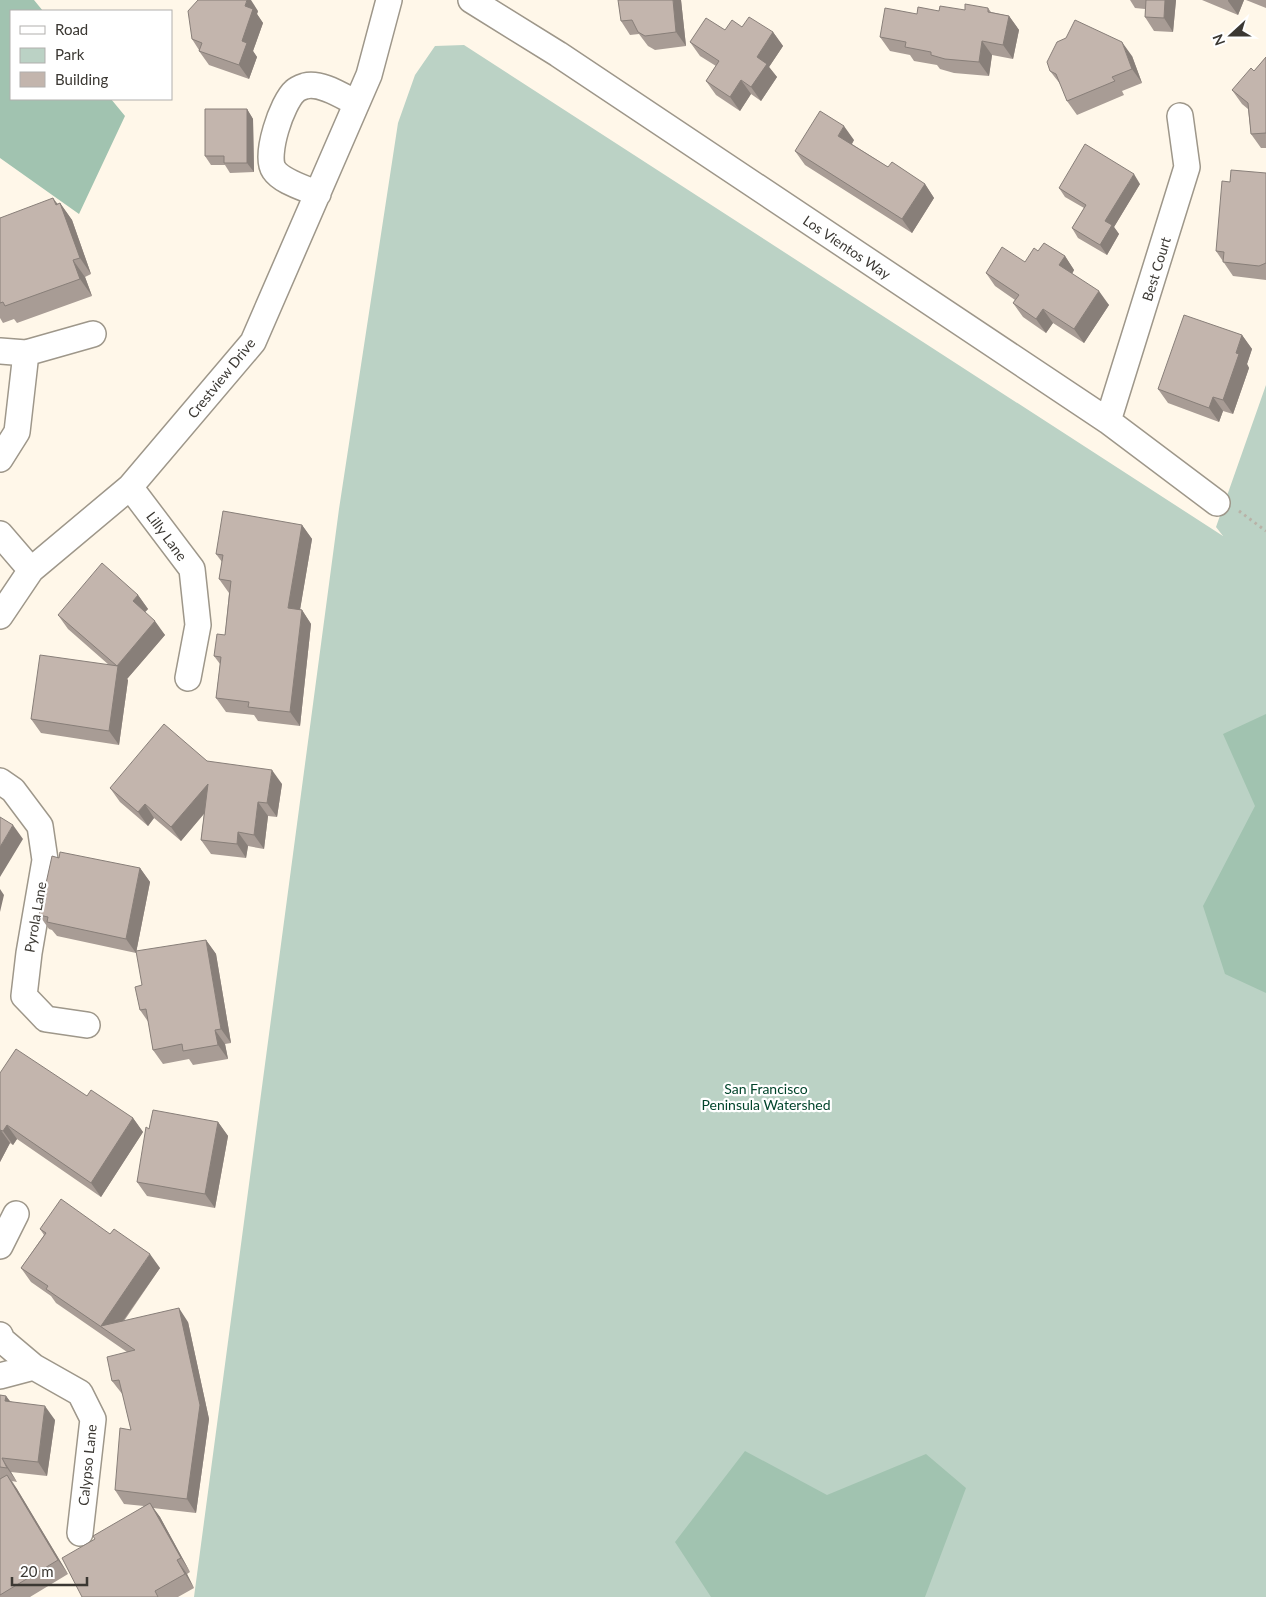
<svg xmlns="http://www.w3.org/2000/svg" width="1266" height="1597" font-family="Lato,sans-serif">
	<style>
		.green { fill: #bbd2c5 }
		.forest { fill: #a1c3b0 }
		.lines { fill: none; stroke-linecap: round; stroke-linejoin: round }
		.minor-casing { stroke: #9e978a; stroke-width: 28 }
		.path { stroke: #b8b2a7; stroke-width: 3; stroke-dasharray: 2.5 4; stroke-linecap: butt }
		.minor { stroke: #fff; stroke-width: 25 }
		.wall { fill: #a89c95 }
		.shaded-wall { fill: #887f79 }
		.building { fill: #c3b5ad; stroke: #887f79 }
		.labels { text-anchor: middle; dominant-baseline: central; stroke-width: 4.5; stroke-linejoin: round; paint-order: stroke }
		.street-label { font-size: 14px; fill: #3b3833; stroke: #fff }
		.park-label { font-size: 14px; fill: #03452c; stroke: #fff }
	</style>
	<rect width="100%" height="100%" fill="#fff7e9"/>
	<!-- green -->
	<path class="green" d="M464 45 1223 536 1216 527 1266 385V1597H194L339 509 398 123 415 75 435 46Z"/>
	<!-- forest -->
	<path class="forest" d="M0 0H34L43 11H11V99H111L125 116 79 214 0 158Z
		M1266 714V993L1225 974 1203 906 1255 806 1223 734Z
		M745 1451 827 1495 926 1454 966 1488 925 1597H711L675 1542Z"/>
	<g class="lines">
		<defs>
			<path id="minor" d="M471 0 558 54 1108 421 1217 503
				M318 194C305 188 282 182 274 170 264 156 282 102 295 91 297 89 302 87 305 86 321 82 342 96 356 103
				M0 351 26 353 17 432 0 459
				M26 353 93 334
				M1108 421 1187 167 1180 116
				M130 487 192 569 198 625 188 678
				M0 534 31 570
				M0 616 31 570 130 487 253 342 369 75 389 0
				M0 781 13 790 40 826 45 860 29 953 24 996 46 1019 87 1025
				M0 1246 16 1214
				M0 1335 2 1340 34 1367
				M0 1376 34 1367 80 1393 93 1419 80 1533"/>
		</defs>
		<!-- minor casing -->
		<use href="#minor" class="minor-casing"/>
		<!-- path -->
		<path class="path" d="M1239 511 1266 531"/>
		<!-- minor -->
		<use href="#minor" class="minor"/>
	</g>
	<!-- wall -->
	<path class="wall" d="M681 0 686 46 655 50 648 46 639 34 630 35 621 21Z
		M1130 0H1176L1173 32 1154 31 1145 17V9L1135 8Z
		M1202 0H1244L1238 15Z
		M1246 0H1266V8Z
		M988 8 991 12 1009 16 1019 30 1013 59 992 55 989 76 954 73 940 69 937 65 914 61 910 55 890 51 880 37 917 14 939 11 965 10Z
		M258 11 257 14 263 23 253 51 257 57 249 79 209 65 199 51V50L192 39Z
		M742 27 773 32 783 46 769 67 777 77 761 101 751 94 740 111 716 95 706 81 716 66 700 56 690 42 725 30Z
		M1132 56 1142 83 1122 91 1124 95 1077 115 1067 101 1061 85 1050 71Z
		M1266 57V148H1261L1251 134 1248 109 1242 104 1232 90 1254 71Z
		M247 109 253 119 254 172 230 173 225 165H211L205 156Z
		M854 140 852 144 888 167 925 184 934 198 912 233 805 165 795 151Z
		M1266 173V280L1233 276 1216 251Z
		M1140 184 1114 227 1119 234 1107 255 1078 238 1072 228 1084 208 1065 197 1059 188Z
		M60 203 72 220 91 274 85 277 92 296 17 323 14 319 3 323 0 318V218Z
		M1038 251 1065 256 1074 270 1072 274 1109 305 1084 343 1053 323 1046 333 1023 317 1013 303 1015 300 995 286 986 273 1025 262Z
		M1242 335 1252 349 1247 364 1249 368 1233 414 1223 411 1219 422 1168 403 1158 389Z
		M302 525 312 539 300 609 302 610 311 624 300 726 258 721 254 715 226 712 216 698 220 664 214 656 225 635 229 593 219 579 222 562 216 554Z
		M138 595 148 609 145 612 165 635 127 679 128 680 119 745 41 733 31 719 109 665 68 629 58 615Z
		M207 761 282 784 277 817 268 816 264 849 248 846 246 858 211 854 201 840 204 814 181 841 154 818 148 826 120 802 110 788Z
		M59 858 140 868 150 882 136 953 57 936 52 930 49 929 39 915Z
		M206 940 216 954 231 1043 225 1044 228 1059 193 1065 189 1059 163 1064 153 1050 149 1023 140 1010 142 985Z
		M0 1073 87 1096 133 1118 143 1132 101 1197 17 1139 13 1145 10 1143 0 1162Z
		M218 1122 228 1136 215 1208 147 1196 137 1182 149 1129Z
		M40 1229 160 1268 124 1321 188 1322 209 1419 196 1513 153 1508 160 1517 190 1572 187 1574 194 1588 178 1597H82L95 1539 144 1506 124 1504 115 1490 131 1430 123 1395 112 1381 127 1352 56 1303 51 1296 31 1282 21 1268 44 1235Z
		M0 1395 6 1396 10 1401 55 1420 47 1476 11 1472 17 1482 12 1481 17 1489 68 1574 30 1597H0Z"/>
	<!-- shaded-wall -->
	<path class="shaded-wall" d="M247 0H251L258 11 257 14 263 23 253 51 257 57 249 79 239 65 245 6Z
		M673 0H681L686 46 676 32Z
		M1165 0H1176L1173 32 1164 18Z
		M1228 0H1244L1238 15 1228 1Z
		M1009 16 1019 30 1013 59 1003 45Z
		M773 32 783 46 769 67 777 77 761 101 751 87 757 57Z
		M982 41 992 55 989 76 979 62Z
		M1122 42 1132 56 1142 83 1132 69Z
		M741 80 751 94 740 111 730 97Z
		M247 109 253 119 254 172 247 163Z
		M844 126 854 140 848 150 838 136Z
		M1134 174 1140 184 1114 227 1119 234 1107 255 1100 245 1105 221Z
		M925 184 934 198 912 233 902 219Z
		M53 198 63 211 60 203 72 220 91 274 80 258Z
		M1065 256 1074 270 1069 279 1059 265Z
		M73 260 85 277 92 296 80 279Z
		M1099 291 1109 305 1084 343 1074 329Z
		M1043 309 1053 323 1046 333 1036 319Z
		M1242 335 1252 349 1247 364 1249 368 1233 414 1223 400 1236 353Z
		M1213 397 1223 411 1219 422 1209 408Z
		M302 525 312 539 298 622 288 608Z
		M138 595 148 609 142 615 133 601Z
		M302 610 311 624 300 726 290 712Z
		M155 621 165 635 127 679 128 680 119 745 109 731 117 666Z
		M272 770 282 784 277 817 267 803Z
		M208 784 217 798 181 841 171 827Z
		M258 802 268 816 264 849 254 835Z
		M145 804 154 818 148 826 138 812Z
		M13 825 23 839 0 877V847Z
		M238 832 248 846 246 858 237 844Z
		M140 868 150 882 136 953 126 939Z
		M0 889 4 895 0 912Z
		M206 940 216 954 231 1043 221 1029Z
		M215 1030 225 1044 228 1059 218 1045Z
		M133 1118 143 1132 101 1197 91 1183Z
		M218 1122 228 1136 215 1208 205 1194Z
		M7 1125 17 1139 13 1145 3 1131Z
		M0 1129 10 1143 0 1162Z
		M150 1254 160 1268 113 1335 101 1326Z
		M179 1308 188 1322 209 1419 196 1513 187 1499Z
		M6 1396 16 1410 5 1401Z
		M45 1406 55 1420 47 1476 38 1462Z
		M2 1458 11 1472 17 1482 7 1468Z
		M7 1475 17 1489 68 1574 58 1560Z
		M150 1503 160 1517 190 1572 181 1558Z
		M177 1560 187 1574 194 1588 185 1574Z"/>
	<!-- building -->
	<path class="building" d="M198 0H247L245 6 253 9 242 41 247 43 239 65 199 51 202 43 192 39 188 11Z
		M618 0H673L676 32 645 36 638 32 632 20 621 21Z
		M1146 0H1165L1164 18 1145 17Z
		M965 4 988 8V12L1009 16 1003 45 982 41 979 62 945 59 931 55V52L905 47 906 42 880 37 885 8 917 14 918 7 939 11 940 6 965 10Z
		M749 17 773 32 757 57 767 64 751 87 741 80 730 97 706 81 719 61 690 42 706 18 725 30 732 20 742 27Z
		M1075 20 1122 42 1132 69 1112 77 1115 81 1067 101 1056 74 1050 71 1047 62 1057 42 1066 38Z
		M1266 57V133L1251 134 1248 103 1232 90 1251 68 1254 71Z
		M205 109H247V163H224V156H205Z
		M820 111 844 126 838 136 888 167 892 162 925 184 902 219 795 151Z
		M1085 144 1134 174 1105 221 1112 225 1100 245 1072 228 1086 205 1059 188Z
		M1231 170 1266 173V263L1259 266 1223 262 1224 252 1216 251 1222 181 1230 182Z
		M53 198 56 205 60 203 80 258 73 260 80 279 5 306 3 302 0 303V218Z
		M1044 243 1065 256 1059 265 1099 291 1074 329 1043 309 1036 319 1013 303 1019 295 986 273 1002 247 1025 262 1034 248 1038 251Z
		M1184 315 1242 335 1236 353 1239 354 1223 400 1213 397 1209 408 1158 389Z
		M223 511 302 525 288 608 302 610 290 712 248 707 249 702 216 698 221 657 214 656 217 634 225 635 231 581 219 579 223 555 216 554Z
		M102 563 138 595 133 601 155 621 117 666 58 615Z
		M40 655 118 666 109 731 31 719Z
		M164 724 207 761 272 770 267 803 258 802 254 835 238 832 237 844 201 840 208 784 171 827 145 804 138 812 110 788Z
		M0 817 13 825 0 847Z
		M60 852 140 868 126 939 47 922 48 917 39 915 52 856 59 858Z
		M206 940 221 1029 215 1030 218 1045 183 1051 182 1044 153 1050 146 1009 140 1010 135 987 142 985 136 951Z
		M16 1049 87 1096 91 1090 133 1118 91 1183 7 1125 3 1131 0 1130V1073Z
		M153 1110 218 1122 205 1194 137 1182 146 1127 149 1129Z
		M61 1199 110 1234 114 1229 150 1254 101 1326 179 1308 200 1405 187 1499 115 1490 120 1428 131 1430 119 1380 112 1381 107 1357 135 1350 46 1289 48 1286 21 1268 46 1233 40 1229Z
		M0 1395 6 1396 5 1401 45 1406 38 1462 2 1458 7 1468 0 1467Z
		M7 1475 58 1560 0 1595V1479Z
		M150 1503 181 1558 177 1560 185 1574 155 1591 158 1597H82L62 1558 95 1539 93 1536Z"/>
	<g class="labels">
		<!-- street labels -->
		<g class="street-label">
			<text transform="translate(847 247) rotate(34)">Los Vientos Way</text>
			<text transform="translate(1156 269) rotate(-73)">Best Court</text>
			<text transform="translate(221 378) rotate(-51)">Crestview Drive</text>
			<text transform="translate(167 536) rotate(53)">Lilly Lane</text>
			<text transform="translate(35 917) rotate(-80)">Pyrola Lane</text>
			<text transform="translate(87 1465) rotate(-84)">Calypso Lane</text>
		</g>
		<!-- park labels -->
		<g class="park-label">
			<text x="766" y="1088">San Francisco<tspan x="766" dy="16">Peninsula Watershed</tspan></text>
		</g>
	</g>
	<!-- legend -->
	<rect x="10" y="10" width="162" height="90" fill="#ffffff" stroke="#b1afad"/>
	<rect x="20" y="26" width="25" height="8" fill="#ffffff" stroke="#b1afad"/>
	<text x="55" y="35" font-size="15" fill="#3b3833">Road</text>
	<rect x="20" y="48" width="25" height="15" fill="#bbd2c5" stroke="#b1afad"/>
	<text x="55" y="60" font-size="15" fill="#3b3833">Park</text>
	<rect x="20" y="72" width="25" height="15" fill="#c3b5ad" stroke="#b1afad"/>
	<text x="55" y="85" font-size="15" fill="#3b3833">Building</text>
	<!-- north arrow -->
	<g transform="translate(1231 35) rotate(249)" stroke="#ffffff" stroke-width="4" paint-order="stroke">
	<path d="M0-4L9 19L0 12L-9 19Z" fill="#3b3833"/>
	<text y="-8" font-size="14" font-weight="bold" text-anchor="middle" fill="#3b3833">N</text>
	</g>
	<!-- scale -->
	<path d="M12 1577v8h75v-8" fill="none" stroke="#3b3833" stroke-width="2.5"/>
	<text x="20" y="1577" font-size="15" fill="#3b3833" stroke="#ffffff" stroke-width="4" paint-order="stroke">20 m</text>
</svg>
